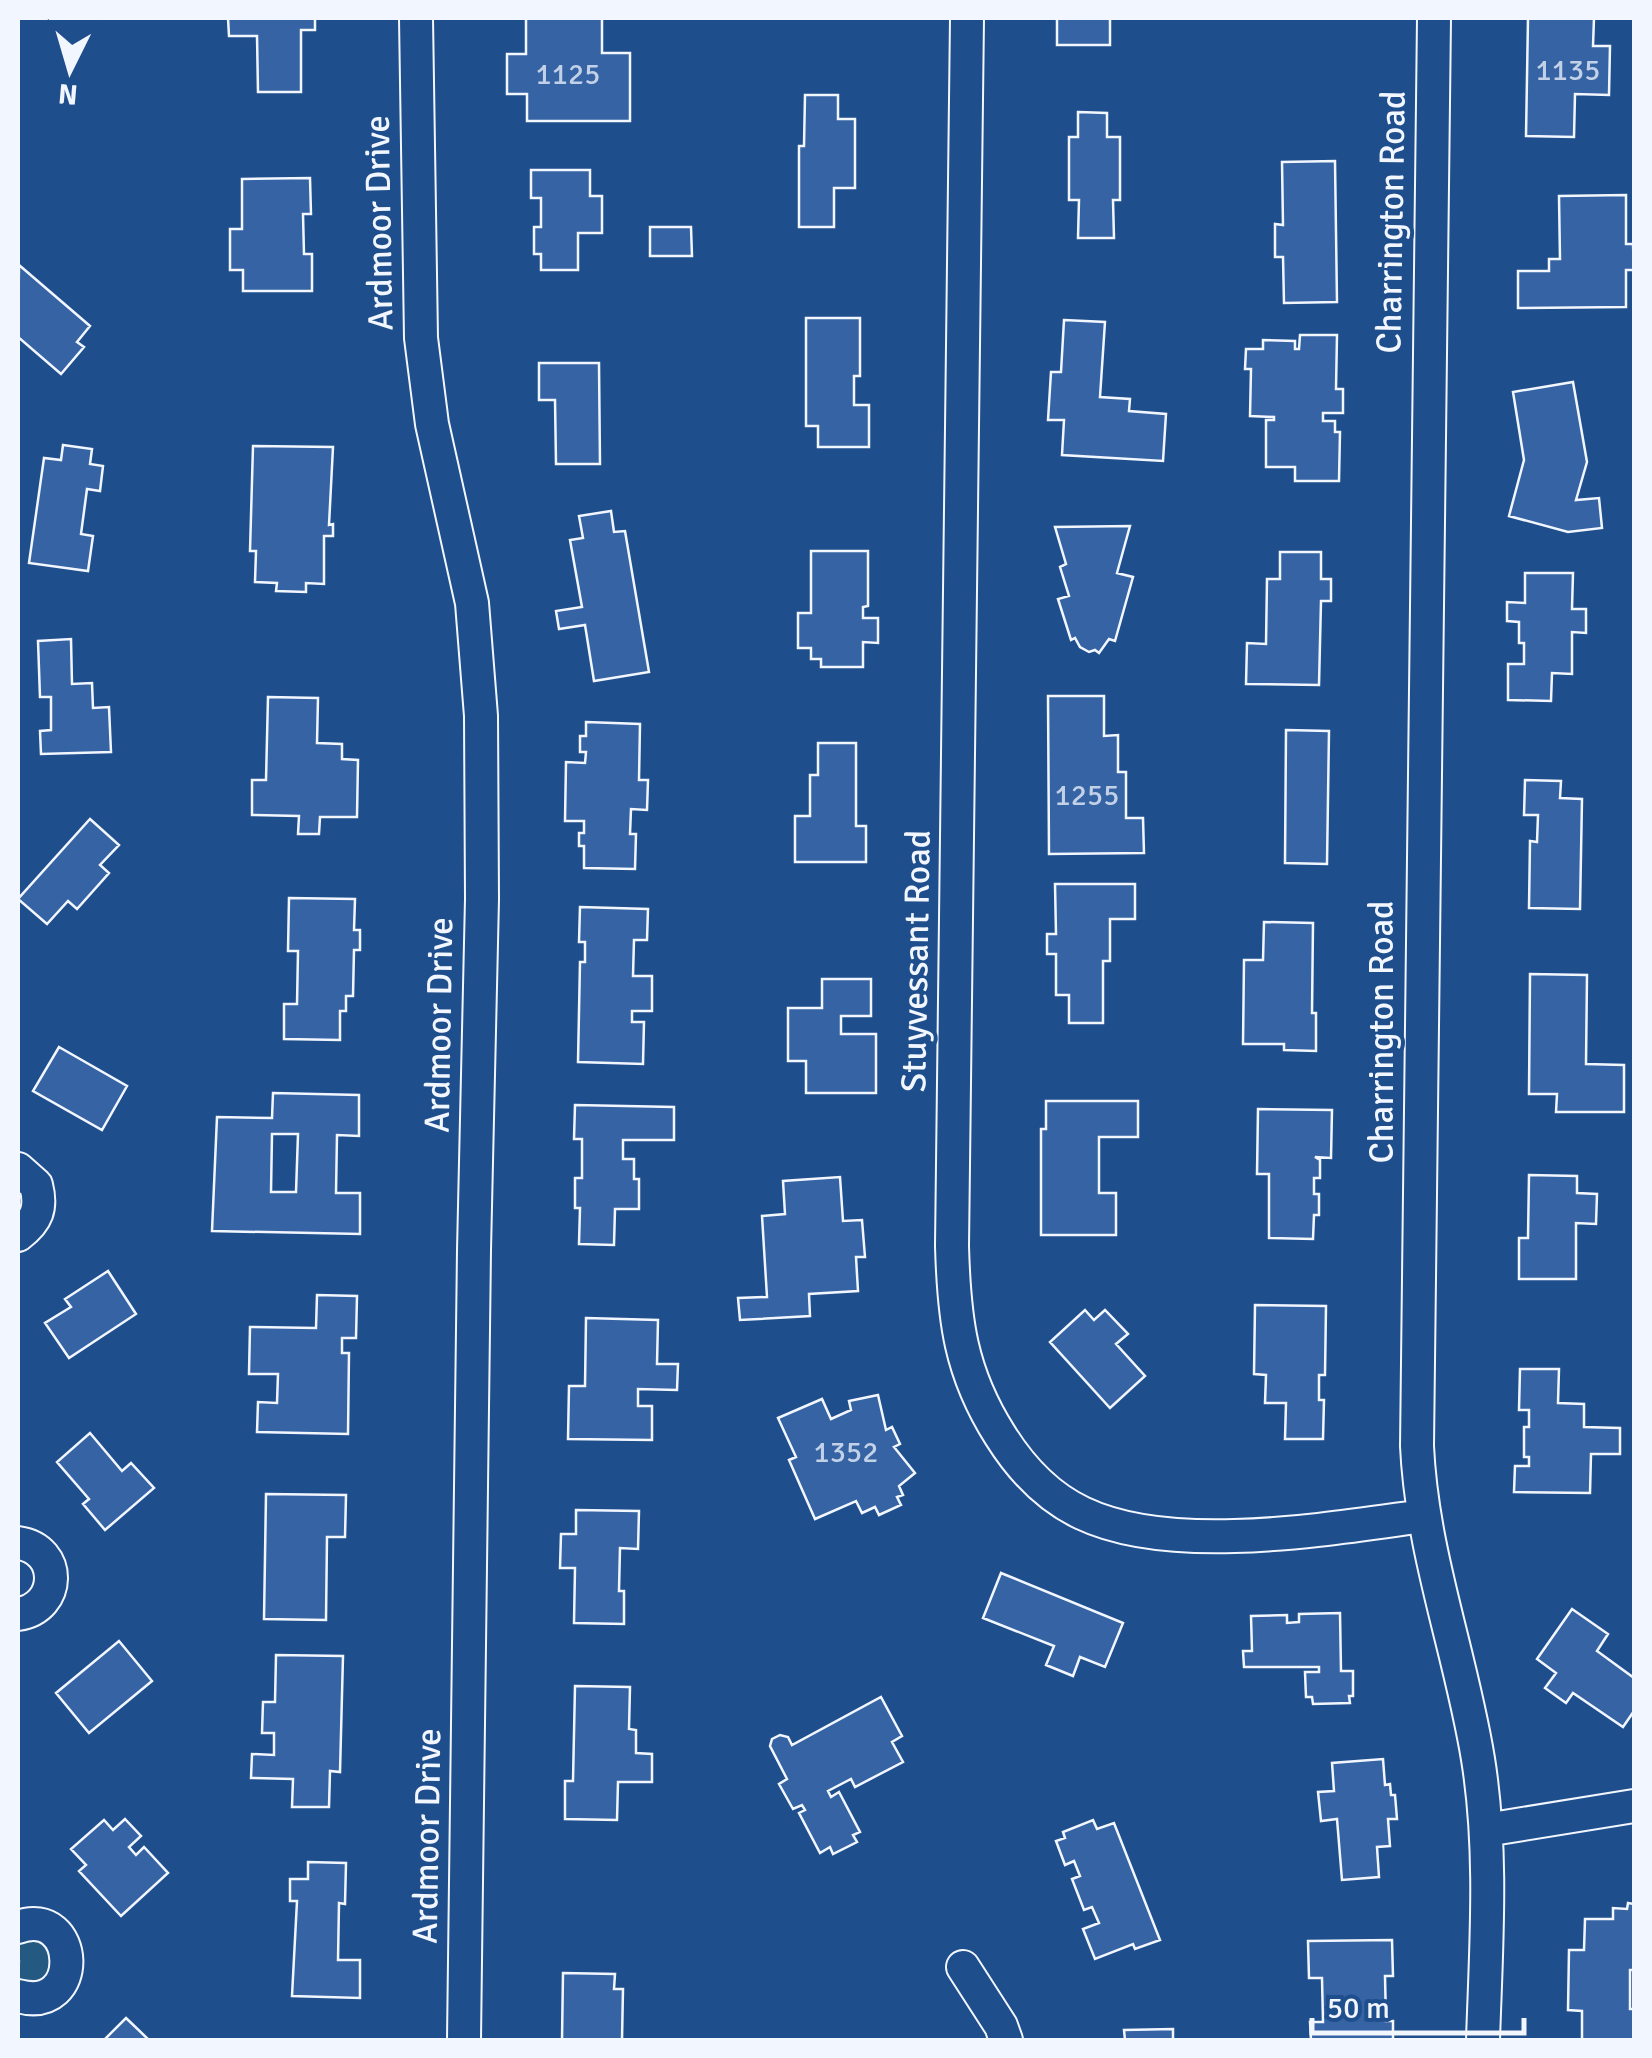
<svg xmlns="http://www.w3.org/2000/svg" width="1652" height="2058" font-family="Signika,sans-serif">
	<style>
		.grass { fill: url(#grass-tufts); stroke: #a8bbd7; stroke-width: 2.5 }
		.building { fill: #3563a3; stroke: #f2f6ff; stroke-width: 2.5; fill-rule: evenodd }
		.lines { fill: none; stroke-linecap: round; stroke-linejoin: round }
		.minor-casing { stroke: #f2f6ff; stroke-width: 36 }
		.minor { stroke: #1f4e8c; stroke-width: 32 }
		.labels { text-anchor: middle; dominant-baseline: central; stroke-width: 8; stroke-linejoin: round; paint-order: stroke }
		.number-label { font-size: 30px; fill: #c3d1e8 }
		.street-label { font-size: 35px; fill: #f2f6ff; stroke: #1f4e8c }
	</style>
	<defs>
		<pattern id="grass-tufts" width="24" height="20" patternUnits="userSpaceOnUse" patternTransform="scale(2.5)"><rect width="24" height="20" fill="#245a82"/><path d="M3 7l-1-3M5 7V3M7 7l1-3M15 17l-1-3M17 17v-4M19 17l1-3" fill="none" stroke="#447295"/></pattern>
	</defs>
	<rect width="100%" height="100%" fill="#1f4e8c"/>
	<!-- grass -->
	<path class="grass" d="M42 1940 55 1961 43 1982 18 1980V1942Z"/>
	<!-- building -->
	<path class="building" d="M228 18H315V30H301V92H258L257 36H229Z
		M526 18H602V53H630V121H527V94H507V54H526Z
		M1057 18H1117H1110V45H1057Z
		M1528 18H1594L1593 46H1610L1609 95 1575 94 1574 137 1526 136Z
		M805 95H838V119H855V188H834V227H799V146H804Z
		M1078 112 1107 113V137H1120V200H1113L1114 238H1078L1079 200H1069V137H1078Z
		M1335 161 1337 302 1284 303 1283 257H1275V224L1283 225 1282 162Z
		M531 170H590V196H602V233H578V270H541V254H534V227H541V198H531Z
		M310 178 311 214H303L304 254H312V291H243V270H230V229H242V179Z
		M1626 195V244H1633L1634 270H1626V307L1518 308V271H1549V259H1560L1559 196Z
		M650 227H691L692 256H650Z
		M19 265 90 326 77 342 84 347 61 374 18 337Z
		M806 318H860V376H854V405H869V447H818V426H806Z
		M1064 320 1105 322 1100 397 1130 399 1129 411 1166 414 1163 461 1062 455 1064 420H1048L1051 372H1061Z
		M1300 335H1337L1336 389H1343V413H1323V421H1335V432H1340L1339 481H1295V467H1266V420H1274V417L1250 416 1251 369H1245L1246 349H1263V340L1295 341V349H1299Z
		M539 363H599L600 464H556L555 400H539Z
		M1573 382 1587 462 1576 500 1599 498 1602 528 1568 532 1509 516 1524 460 1513 392Z
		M63 445 92 449 90 464 103 466 100 491 87 489 81 534 93 536 88 571 29 563 44 458 61 460Z
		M253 446 333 447 329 525 333 524V536H324V584L306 583V592L276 591 277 583 255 582 256 551H250Z
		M611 511 614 532 625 531 649 672 594 681 585 625 559 629 556 611 582 607 570 540 583 538 579 516Z
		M1130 526 1117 573 1133 577 1115 641 1109 639 1099 653 1095 650 1089 652 1080 647 1075 638 1071 640 1058 599 1069 596 1060 567 1066 564 1055 527Z
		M811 551H868V606L863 607V618H878V643L863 642V667H821V659H811V648H798V613H811Z
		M1280 552H1321V579H1331V601H1321L1319 685 1246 684 1247 643 1266 644 1267 579H1280Z
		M1525 573H1573L1572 609H1586V633L1572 632V674L1552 673 1551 701 1508 700V664H1524V643H1519V622L1507 621V602L1525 603Z
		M71 639 72 684 92 683 93 708 109 707 111 752 41 754 40 731 51 730V697H40L38 641Z
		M1048 696H1104V736L1118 735V772H1126V818H1143L1144 853 1049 854Z
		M268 697 318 698 317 743 342 744V759L358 760 357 817H320L319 834H298L299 816 252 815V780H266Z
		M586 722 640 724 639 780H648L647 810 631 809 630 834H636L635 869 584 868V846H579V833H584V821H565L566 762 585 763 586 752H580V736H586Z
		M1286 730 1329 731 1327 864 1285 863Z
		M818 743H856V826H866V862H795V816H810V775H818Z
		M1525 780 1561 781 1560 798 1582 799 1580 909 1529 908 1530 841 1537 842 1538 815H1524Z
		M90 819 119 845 100 865 109 873 77 909 68 901 47 924 18 899Z
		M1055 884H1135V919H1110V961H1103V1023H1069V995H1056V954H1047V934H1056Z
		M289 898 355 899 354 930H360V950H354L353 996H346V1011H340V1040L284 1039V1004H297L298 951H288Z
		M580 907 648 909 647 940H634L633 976H652V1011H632V1022H644L643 1064 578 1062 580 962H585V942H579Z
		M1264 922 1313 923 1312 1013H1316V1051L1284 1050V1044H1243L1244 960H1263Z
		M1530 974 1587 975 1586 1064 1624 1065V1112H1556L1557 1094H1529Z
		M822 979H871V1016H841V1034H876V1093H806V1061H788V1008H822Z
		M59 1047 127 1086 102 1130 33 1091Z
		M273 1093 359 1095V1136L337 1135 336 1193H360V1234L212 1231 217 1117 272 1118ZM272 1134H298L296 1192H271Z
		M1046 1101H1138V1137H1099V1193H1116V1235H1041V1129H1046Z
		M575 1105 674 1107V1140H623V1159H634V1179H639V1209H615L614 1245 579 1244 580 1208H575V1178H582V1139H574Z
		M1258 1109 1332 1110 1331 1158 1315 1157 1320 1160V1178H1314V1194H1319V1215H1314L1313 1239 1269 1238V1174H1257Z
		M1529 1175 1577 1176V1193L1597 1194 1596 1224 1576 1223V1279H1519V1238H1528Z
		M840 1177 843 1221 862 1220 865 1257H856L858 1291 809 1294 810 1316 740 1320 738 1298 767 1297 762 1216 785 1214 783 1181Z
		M108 1271 136 1314 69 1358 45 1323 71 1307 65 1299Z
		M317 1295 357 1296 356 1338H342V1353H349L348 1434 257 1432 258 1402 277 1403 278 1374H249L250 1327 316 1328Z
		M1255 1305 1326 1306 1325 1375H1319V1400H1324L1323 1439H1285L1286 1403H1265L1266 1375 1254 1374Z
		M1085 1310 1094 1320 1105 1310 1128 1334 1116 1344 1145 1376 1110 1408 1050 1342Z
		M586 1318 658 1320 657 1364H678L677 1390 638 1389V1406H652V1440L568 1439 569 1386H585Z
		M1520 1369H1559L1558 1403 1584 1404V1427L1620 1428V1454H1591L1590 1493 1514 1492 1515 1466H1529V1457H1524V1427H1529V1410H1519Z
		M878 1395 886 1430 892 1427 900 1444 894 1447 915 1473 899 1486 903 1495 897 1497 901 1505 879 1515 875 1507 862 1513 856 1501 815 1519 789 1460 796 1457 778 1418 822 1399 831 1419 851 1410 849 1401Z
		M90 1433 122 1471 131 1463 154 1488 105 1530 83 1504 89 1499 57 1462Z
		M266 1494 346 1495 345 1537H327L326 1620 264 1619Z
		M576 1510 639 1511 638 1549 620 1548 619 1591H624V1624L574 1623 575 1568H560L561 1534H576Z
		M1001 1573 1123 1623 1105 1667 1080 1657 1073 1676 1046 1665 1054 1646 983 1618Z
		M1572 1609 1608 1634 1597 1651 1634 1678V1711L1623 1727 1573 1693 1566 1703 1545 1688 1556 1673 1537 1659Z
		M1340 1613 1341 1671H1353V1696H1349L1350 1703 1313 1704 1312 1697H1306L1305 1672H1319V1667H1244L1243 1651H1252L1251 1616 1287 1615V1623L1299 1622V1614Z
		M119 1641 152 1681 89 1733 56 1693Z
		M276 1655 343 1656 340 1772 330 1771 329 1807H292L293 1779 251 1778 252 1754 274 1755V1733H262L263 1702H275Z
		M575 1686 630 1687 629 1729 636 1730V1753L652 1754V1782H618L617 1820 565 1819V1781H573Z
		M881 1697 902 1736 892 1742 903 1762 855 1787 851 1779 828 1791 831 1797 839 1792 860 1832 853 1835 857 1842 833 1854 830 1847 820 1853 799 1813 805 1810 802 1805 793 1809 779 1784 787 1779 770 1746 772 1739 780 1735 788 1737 792 1745Z
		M1383 1759 1385 1785 1390 1784 1391 1795H1395L1397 1819H1388L1390 1846 1377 1847 1379 1877 1342 1880 1337 1819 1321 1821 1318 1792 1334 1791 1332 1763Z
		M125 1819 141 1836 129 1847 136 1855 144 1847 168 1873 121 1916 79 1871 86 1865 71 1849 104 1820 113 1830Z
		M1093 1820 1097 1829 1114 1823 1160 1940 1135 1949 1133 1944 1095 1959 1083 1929 1099 1923 1092 1907 1084 1910 1072 1879 1080 1876 1074 1861 1065 1865 1056 1841 1065 1838 1063 1832Z
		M308 1862 346 1863 345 1904 339 1903 338 1960H360V1998L292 1996 297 1901H290V1879H308Z
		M1628 1903 1634 1904V1970H1630V2009H1634V2040H1582V2011L1568 2010 1569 1950H1584L1585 1919H1613V1908L1627 1909Z
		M1392 1940 1393 1976H1385L1386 2021H1393V2040H1311L1310 2022H1323L1322 1978H1309L1308 1941Z
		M563 1973 615 1974 614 1989H623L622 2040H562Z
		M126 2018 149 2040H104Z
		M1173 2029V2040H1125L1124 2030Z"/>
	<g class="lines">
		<defs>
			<path id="minor" d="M416 18 421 338 432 424 472 603 481 716 482 899 474 1250 464 2040
				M967 18 952 1246C954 1319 960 1372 1000 1435 1020 1467 1048 1497 1082 1513 1172 1556 1327 1529 1423 1516
				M1434 18 1417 1446C1422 1554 1461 1654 1478 1759 1493 1852 1486 1947 1483 2040
				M18 1169 36 1185C42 1208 37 1221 18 1235
				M18 1543C63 1549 61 1608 18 1614
				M1486 1830 1634 1806
				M18 1927C80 1905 85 2015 18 1996
				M963 1967 1001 2026 1006 2040"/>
		</defs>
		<!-- minor casing -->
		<use href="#minor" class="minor-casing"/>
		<!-- minor -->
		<use href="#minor" class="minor"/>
	</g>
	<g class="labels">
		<!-- number labels -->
		<g class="number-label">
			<text x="1568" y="70">1135</text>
			<text x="568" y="74">1125</text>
			<text x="1087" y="795">1255</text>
			<text x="846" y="1452">1352</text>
		</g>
		<!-- street labels -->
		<g class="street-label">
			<text transform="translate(1391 222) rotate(-89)">Charrington Road</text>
			<text transform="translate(379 223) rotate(-91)">Ardmoor Drive</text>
			<text transform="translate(916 961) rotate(-89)">Stuyvessant Road</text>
			<text transform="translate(439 1025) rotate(-89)">Ardmoor Drive</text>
			<text transform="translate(1381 1032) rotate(-90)">Charrington Road</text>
			<text transform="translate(427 1836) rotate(-89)">Ardmoor Drive</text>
		</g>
	</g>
	<!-- border -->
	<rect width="1652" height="2058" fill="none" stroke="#f2f6ff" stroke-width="40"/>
	<!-- north arrow -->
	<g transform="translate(70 70) rotate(185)" stroke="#1f4e8c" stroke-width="8" paint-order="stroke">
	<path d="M0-8L18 38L0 25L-18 38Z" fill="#f2f6ff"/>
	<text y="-15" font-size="28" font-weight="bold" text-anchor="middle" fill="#f2f6ff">N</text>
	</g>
	<!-- scale -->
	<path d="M1312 2018v15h212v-15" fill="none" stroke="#f2f6ff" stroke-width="5"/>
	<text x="1327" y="2018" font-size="30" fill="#f2f6ff" stroke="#1f4e8c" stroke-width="8" paint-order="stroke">50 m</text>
</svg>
